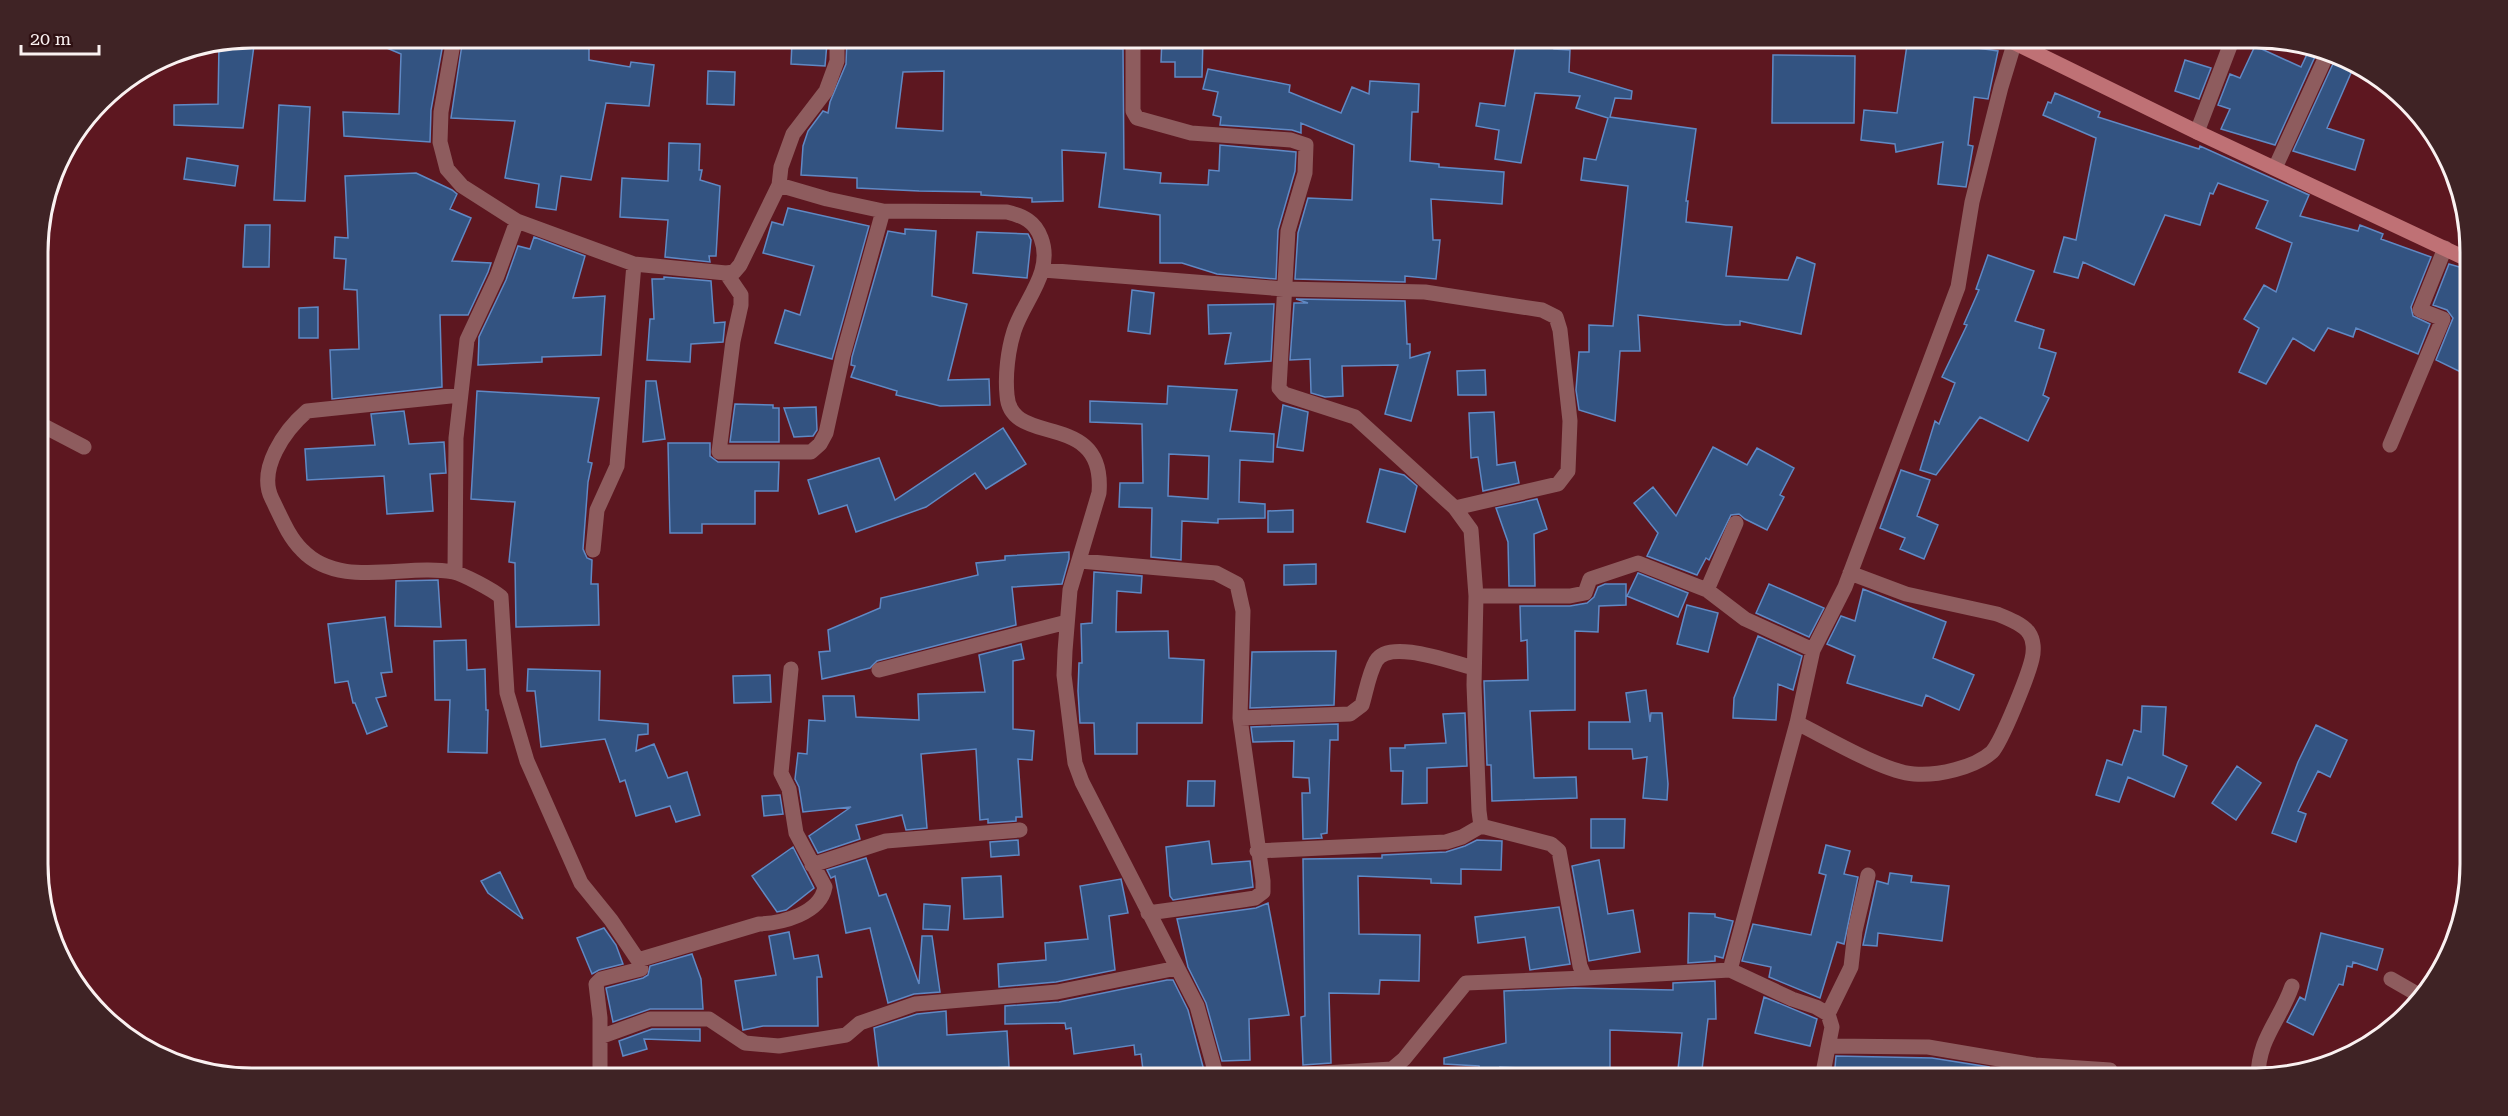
<svg xmlns="http://www.w3.org/2000/svg" width="2508" height="1116" font-family="'Roboto Serif',serif">
	<style>
		.building { fill: #335381; stroke: #6089c4; stroke-width: 1.5; fill-rule: evenodd }
		.lines { fill: none; stroke-linecap: round; stroke-linejoin: round }
		.street { stroke: #8e5c5e; stroke-width: 15 }
		.secondary { stroke: #bf7175; stroke-width: 15 }
		.rim { fill: none; stroke: #faf1f1; stroke-width: 3 }
	</style>
	<rect width="100%" height="100%" fill="#5d1720"/>
	<!-- building -->
	<path class="building" d="M255 38 243 128 174 125V105L218 104 219 44Z
		M363 38H444L431 110 430 142 344 136 343 112 399 114 401 54Z
		M463 38H503L502 45 589 47V60L630 67 631 62 654 65 649 106 606 103 591 180 561 176 556 210 536 207 539 184 505 178 515 121 451 118Z
		M847 38H916V40L1046 38 1045 47 1123 49 1124 169 1161 173 1160 183 1208 185 1209 170 1219 171 1220 145 1296 152 1295 171 1278 230 1276 279 1217 274 1182 263H1160V215L1099 207 1106 153 1062 150 1063 201 1032 202V198L981 195V192L919 191 857 188V178L801 175 803 146 808 131 823 111 828 113 830 102 846 64ZM944 71 943 131 896 128 903 72Z
		M1162 38H1203L1202 77H1175V62H1161Z
		M1517 38H1555L1554 49 1570 50 1569 72 1632 91 1631 99 1615 98 1610 117 1696 129 1686 201H1688L1686 222 1732 227 1726 276 1788 280 1797 257 1815 264 1801 334 1740 321V325H1726L1638 315 1640 351H1620L1615 421 1579 410 1576 390 1579 352H1589V325L1613 326 1628 186 1581 180 1584 158 1596 160 1608 118 1576 108 1580 96 1535 93 1521 163 1495 159 1499 130 1476 126 1480 103 1505 106Z
		M1908 38 1998 51 1988 99 1974 97 1968 145 1973 146 1966 187 1938 184 1943 142 1896 152 1895 144 1861 140 1864 110 1897 113Z
		M792 42 827 43 825 66 791 64Z
		M2255 46 2301 67 2310 48 2318 50 2275 145 2221 129 2230 109 2218 105 2230 74 2240 78Z
		M1773 55 1855 56 1854 123H1772Z
		M2337 55 2354 66 2327 128 2364 140 2355 170 2293 151Z
		M2185 60 2211 68 2199 99 2175 91Z
		M1208 69 1290 85 1289 92 1341 113 1352 87 1369 94 1370 81 1419 84 1418 112H1412L1410 161 1439 164V167L1504 172 1502 204 1431 199 1433 240H1440L1436 279 1405 276V282L1295 279 1298 233 1308 198 1352 200 1354 145 1301 123V133L1292 130 1220 125 1221 117 1213 115 1218 92 1203 89Z
		M708 71 735 72 734 105 707 104Z
		M2055 93 2100 112 2098 117 2199 149 2200 146 2309 195 2300 216 2358 231 2360 225 2383 234 2381 239 2431 257 2411 307 2413 316 2430 324 2418 354 2356 328 2353 337 2328 328 2314 351 2293 338 2266 384 2239 372 2259 328 2244 319 2264 285 2276 292 2292 243 2256 228 2268 201 2218 183 2213 194 2210 193 2200 225 2165 215 2134 285 2083 262 2078 278 2054 272 2064 237 2076 240 2096 138 2043 115 2048 102 2051 103Z
		M279 105 310 107 305 201 274 200Z
		M669 143 700 144 699 170H702L700 180 720 186 716 256H709L710 262 665 257 668 220 620 217 622 178 668 181Z
		M187 158 238 166 235 186 184 179Z
		M416 173 452 190 457 194 450 209 471 218 452 261 491 263 488 272 468 315H440L442 387 332 399 330 350 359 349 357 290 344 289 346 259 334 258 335 237 348 238 345 176Z
		M788 208 869 226 832 359 775 343 785 310 800 315 814 266 763 253 772 222 783 225Z
		M245 225H270L269 267H243Z
		M905 229 936 231 932 296 967 304 948 380 989 379 990 405 940 406 896 395 897 391 851 377 855 366 851 365 852 357 888 231 905 234Z
		M977 232 1028 234 1031 240 1027 278 973 273Z
		M534 237 585 256 573 298 605 296 601 355 542 357V362L478 365 479 337 506 280 518 246 530 249Z
		M1988 255 2034 271 2015 321 2044 330 2039 348 2056 353 2043 395 2049 398 2028 441 1980 417 1936 475 1920 470 1935 421 1939 424 1955 383 1942 377 1967 325 1964 324 1979 290 1976 289Z
		M2449 264 2463 268 2462 276 2469 278V376L2436 360 2453 318 2447 310 2433 305Z
		M664 277 711 281 714 323 725 322 723 342 691 344 690 362 647 360 650 319H654L652 279H664Z
		M1132 290 1154 293 1150 334 1128 331Z
		M1296 299 1405 301 1407 344H1410V358L1430 352 1411 421 1385 414 1398 365 1342 366 1343 396 1325 397 1311 393 1310 359 1290 360 1294 303H1308Z
		M1274 304 1271 361 1225 364 1231 333 1209 334 1208 305Z
		M318 307V338H299V308Z
		M1485 370 1486 395H1458L1457 371Z
		M646 381H656L665 439 643 442Z
		M1168 386 1237 390 1230 431 1274 434 1273 462 1240 460 1239 502 1265 504V518L1218 519V523L1182 521 1181 560 1151 557 1152 508 1119 507 1120 483H1143L1142 424 1090 422V401L1167 404ZM1169 454 1209 456 1208 499 1168 496Z
		M477 391 599 398 588 462 592 463 588 482 583 549 587 558 592 560 591 584H598L599 625 516 627 515 563 509 562 515 502 471 499Z
		M735 404 773 405V408H779V442H730Z
		M1283 405 1308 412 1303 451 1277 447Z
		M816 407 817 430 813 436 794 437 784 408Z
		M404 411 409 444 444 442 446 473 430 474 433 511 387 514 384 476 307 480 305 449 375 445 371 414Z
		M1494 412 1497 465 1515 462 1519 483 1483 491 1478 457 1471 458 1469 413Z
		M1003 428 1026 464 986 489 975 473 926 507 856 532 847 505 819 514 808 480 879 458 895 500Z
		M668 443H710V456L718 462H779L778 491H755V524H702V533H670Z
		M1713 447 1747 465 1757 448 1794 468 1780 495 1784 497 1767 530 1745 519 1739 514 1731 515 1709 560 1706 558 1697 575 1647 556 1658 533 1634 503 1653 487 1676 516Z
		M1380 469 1404 475 1417 486 1405 532 1367 522Z
		M1901 470 1930 480 1917 516 1938 525 1924 559 1900 549 1905 538 1880 528Z
		M1537 499 1547 529 1534 534 1535 586H1509L1508 542 1496 508Z
		M1293 510V532H1268V511Z
		M1069 552V559L1062 584 1012 587 1016 625 877 661 870 668 822 679 819 652 830 651 828 630 880 608 881 598 978 575 976 563 1005 560V556Z
		M1316 564V584L1284 585V565Z
		M1094 572 1142 576 1141 593 1117 591 1116 632 1168 631 1169 658 1204 660 1202 723H1137V754H1095L1094 723H1080L1078 691 1079 663H1082L1081 624 1092 623Z
		M1638 573 1688 593 1678 617 1627 596Z
		M438 580 441 627 395 626 396 581Z
		M1605 584H1626V605L1599 606 1598 632 1575 631V710L1530 711 1534 778 1576 777 1577 798 1492 801 1491 765H1487L1484 681 1528 680 1527 640 1521 641 1520 606H1570L1587 603 1594 597 1598 587Z
		M1769 584 1824 608 1809 637 1756 613Z
		M1863 589 1946 622 1933 658 1974 675 1959 710 1926 695 1922 706 1847 683 1855 656 1827 644 1841 616 1855 621Z
		M1687 605 1718 613 1708 652 1677 644Z
		M385 617 392 672 381 673 386 696 376 698 387 726 367 734 355 703H353L348 681 335 683 328 624Z
		M1758 636 1802 656 1793 690 1778 684 1776 720 1733 718 1734 698Z
		M466 640 467 670 485 669 486 710H488L487 753 448 752 450 700H435L434 641Z
		M1021 644 1024 659 1013 661V729L1034 731 1032 760 1018 759 1022 817H1016V821L988 823V819L980 820 976 749 921 754 927 828 906 830 902 815 856 825 860 839 818 853 809 836 851 807 803 812 799 787 795 779 798 753 807 754 809 720 825 721 823 696H854L856 717 919 720 918 694 985 692 979 655Z
		M1336 651 1334 705 1250 708 1252 652Z
		M528 669 600 671 599 720 648 724V734L638 735 636 751 654 744 668 778 687 772 700 815 676 822 670 806 636 816 625 780 620 782 605 739 541 747 535 691H527Z
		M770 675 771 702 734 703 733 676Z
		M1646 690 1650 722 1651 713H1662L1668 784 1667 800 1643 798 1647 757 1633 759 1632 749H1589V722H1630L1626 693Z
		M2142 706 2166 707 2163 755 2187 766 2174 797 2128 777 2119 802 2096 795 2107 760 2122 765 2134 730 2141 732Z
		M1465 713 1467 766 1427 768V803L1402 804 1403 771H1391L1390 748H1405V745L1446 743 1443 714Z
		M1338 724V740H1330L1327 833 1321 834 1322 838 1303 839 1302 793H1310L1309 778 1293 777 1294 741 1253 742 1251 727Z
		M2316 725 2347 740 2330 777 2318 771 2298 811 2306 814 2296 842 2272 833 2298 762Z
		M2237 766 2261 783 2236 820 2212 803Z
		M1188 781H1215L1214 806H1187Z
		M780 795 783 814 764 816 762 796Z
		M1591 819H1625L1624 848H1591Z
		M1018 840 1019 855 991 857 990 842Z
		M1477 840 1502 841 1501 870 1461 869V884L1431 883V879L1358 876 1359 934 1420 935 1419 981 1380 980 1379 994 1329 993 1331 1063 1303 1065 1301 1017 1305 1016 1303 859 1382 858V855L1446 852 1465 846Z
		M1209 841 1212 864 1250 861 1253 887 1173 900 1170 896 1166 847Z
		M1826 845 1850 851 1844 874 1858 877 1844 944 1837 942 1820 998 1769 977 1771 967 1742 961 1753 924 1811 935 1826 875 1819 873Z
		M793 847 814 888 786 910 777 912 752 876Z
		M866 858 879 896 886 894 919 984 922 936H932L940 992 914 994 888 1003 870 928 846 933 835 876 831 878 827 870Z
		M1599 860 1608 914 1633 910 1640 952 1589 961 1572 866Z
		M500 872 523 919 488 893 481 881Z
		M1890 873 1912 876 1911 882 1949 886 1942 941 1878 933 1877 946 1863 945 1877 881 1888 884Z
		M1001 876 1003 917 964 919 962 878Z
		M1121 879 1128 913 1109 916 1115 970 1056 982 999 987 998 964 1046 960 1045 943 1088 939 1080 886Z
		M1268 903 1289 1015 1249 1019 1250 1060 1222 1061 1206 1003 1188 967 1177 919 1256 908Z
		M924 904 950 906 948 930 923 929Z
		M1559 907 1570 964 1530 970 1525 937 1478 943 1475 917Z
		M1689 913 1715 914V917L1733 921 1723 958 1715 956V961L1688 963Z
		M604 928 616 945 623 964 599 970 592 974 577 938Z
		M789 932 794 959 818 955 822 977H817L818 1026H763L743 1030 735 981 776 975 769 936Z
		M2321 933 2383 949 2377 970 2353 962 2352 967 2347 966 2343 985 2339 984 2313 1035 2287 1022 2300 997 2305 1000Z
		M692 954 701 979 703 1009H650L613 1022 606 988 643 978 648 975 650 966Z
		M1167 980H1173L1188 1010 1206 1078H1144L1141 1054 1135 1055 1134 1045 1074 1054 1071 1028 1066 1029 1065 1023 1005 1024V1006L1059 1002Z
		M1715 981 1716 1019H1708L1701 1078H1677L1682 1033 1610 1030V1072L1500 1067 1503 1078H1482L1479 1066 1444 1064V1058L1506 1043 1504 991 1575 988 1673 990V983Z
		M1764 997 1817 1019 1810 1046 1755 1033Z
		M946 1011 947 1035 1007 1031 1009 1067 962 1070 963 1078H880L874 1028 917 1014Z
		M652 1029H700V1041L644 1039 647 1049 623 1056 619 1041Z
		M1836 1056 1932 1058 1989 1067 1988 1078H1834Z"/>
	<g class="lines">
		<!-- street -->
		<path class="street" d="M454 38 441 112 440 142 447 169 462 186 517 221 634 264 726 273 734 272 740 265 779 185
			M837 38V61L826 91 793 134 781 167 779 185 827 199 883 211 1007 212C1023 216 1035 221 1041 238 1054 272 1024 300 1014 331 1008 350 1005 375 1007 395 1010 449 1106 408 1099 493L1070 590 1065 651 1064 675 1075 763 1082 782 1197 1006 1217 1078
			M1133 38V111L1137 118 1191 133 1291 140 1306 145 1305 173 1288 231 1279 388 1284 394 1355 417 1455 508 1471 530 1476 596 1474 685 1479 811 1481 826 1551 844 1559 851 1580 966 1585 978 1730 970 1792 999 1816 1007 1828 1014 1832 1027 1822 1078
			M2197 132 2233 38
			M2275 168 2328 52
			M1043 270 1284 289 1425 292 1542 310 1556 317 1560 330 1570 421 1568 471 1558 484 1455 508
			M726 273 741 295V305L733 341 719 452H811L820 444 826 433 843 355 883 211
			M460 395 307 411C285 430 257 469 272 499 281 517 288 536 302 550 340 590 405 563 453 572 463 574 493 590 501 597L507 693 527 761 581 883 611 920 638 960
			M38 423 84 447
			M2390 445 2443 319 2420 310 2445 248
			M593 550 597 510 617 466 634 264
			M1080 561 1216 573 1237 584 1243 611 1240 718 1263 881V892L1255 898 1242 900 1148 913
			M455 572 456 438 467 340 497 276 517 221
			M1707 590 1736 523
			M1476 596H1570L1585 593 1590 579 1638 563 1707 590 1745 619 1813 650
			M879 670 1067 622
			M1240 718 1350 714 1362 705C1366 692 1369 673 1376 661 1389 638 1453 663 1474 668
			M1797 723C1826 737 1884 772 1914 774 1937 776 1974 768 1992 752 2002 741 2028 676 2032 659 2034 651 2034 640 2029 633 2023 624 2007 618 1997 614L1906 594 1850 573
			M1257 851 1446 842 1462 837 1481 826
			M812 865 886 841 1020 830
			M1730 970 1797 723 1813 650 1845 587 1958 287 1972 202 2001 87 2015 41
			M2391 979 2417 994
			M1828 1014 1851 967 1855 931 1868 875
			M600 1037 650 1019H709L745 1043 779 1046 846 1035 860 1023 915 1004 1057 992 1177 968
			M1830 1046 1928 1047 2035 1065 2110 1070
			M600 1078V1018L596 984 601 979 641 969 638 960 759 924C782 923 820 914 825 887L796 833 789 789 781 773 791 669
			M1243 1078 1392 1069 1404 1059 1466 983 1585 978
			M2258 1078C2258 1038 2280 1021 2292 986"/>
		<!-- secondary -->
		<path class="secondary" d="M2005 38 2197 132 2469 260"/>
	</g>
	<!-- crop -->
	<path d="M0 0H2508V1116H0ZM252 48H2256A204 204 0 0 1 2460 252V864A204 204 0 0 1 2256 1068H252A204 204 0 0 1 48 864V252A204 204 0 0 1 252 48Z" fill="#3f2325" fill-rule="evenodd"/>
	<path class="rim" d="M252 48H2256A204 204 0 0 1 2460 252V864A204 204 0 0 1 2256 1068H252A204 204 0 0 1 48 864V252A204 204 0 0 1 252 48Z"/>
	<!-- scale -->
	<path d="M21 45v9h78v-9" fill="none" stroke="#faf1f1" stroke-width="3"/>
	<text x="30" y="45" font-size="18" fill="#faf1f1" stroke="#2f1113" stroke-width="4.5" paint-order="stroke">20 m</text>
</svg>
